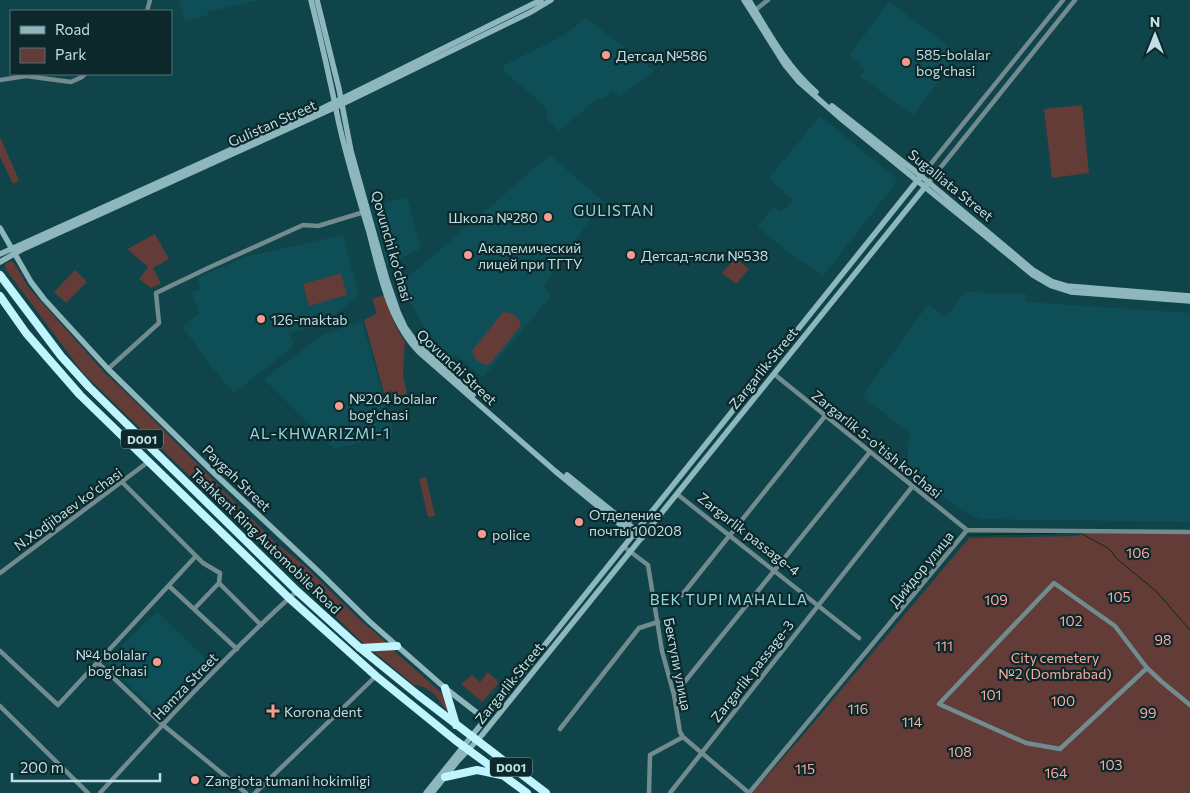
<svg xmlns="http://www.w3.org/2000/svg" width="1190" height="793" font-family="Commissioner,sans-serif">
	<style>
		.built { fill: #0e4f57 }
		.green { fill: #633b37 }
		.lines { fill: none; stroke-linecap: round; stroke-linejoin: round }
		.stream { stroke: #04310f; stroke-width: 1 }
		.street { stroke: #718b8f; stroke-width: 4.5 }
		.secondary { stroke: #8db7bd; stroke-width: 5.5 }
		.highway { stroke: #c1f5fd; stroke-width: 8 }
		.poi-dot { fill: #f59c91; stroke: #0c282b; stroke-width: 2 }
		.labels { text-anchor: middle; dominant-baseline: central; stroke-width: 4.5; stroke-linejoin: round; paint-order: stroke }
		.shield { fill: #0c282b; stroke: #8aa8ac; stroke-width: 1 }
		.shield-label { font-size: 12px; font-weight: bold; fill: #c0dfe4 }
		.poi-label { font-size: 14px; fill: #c0dfe4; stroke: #0c282b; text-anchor: start }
		.street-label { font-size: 14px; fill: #c0dfe4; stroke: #0c282b }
		.park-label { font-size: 14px; fill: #fdaaa0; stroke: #0c282b }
		.neighbourhood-label { font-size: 15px; letter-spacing: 1px; fill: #95d7e0; stroke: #0c282b }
	</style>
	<rect width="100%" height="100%" fill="#0f444a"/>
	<!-- built -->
	<path class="built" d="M179 0H258L207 12 208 15 185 21Z
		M889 2 960 55 913 115 860 76 865 69 849 55Z
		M586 18 654 71 619 97 612 91 602 99 600 97 558 131 547 118 546 107 502 70 505 65 564 35Z
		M820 116 898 180 823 276 806 263 804 264 757 227 774 207 781 212 793 200 769 178Z
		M550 155 603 201 543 287 551 296 483 378 456 355 451 359 435 345 400 284Z
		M407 197 421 248 387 266 372 207Z
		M343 235 359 296 321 325 290 333 294 346 234 393 209 364 183 327 199 313 192 293 201 288 197 278 245 257Z
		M965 292 1026 294V302L1190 313V522L981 519 962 511 907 467 909 433 862 396 928 304 946 317Z
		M362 321 394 434 334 449 264 379 324 334Z
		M157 612 209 662 157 712 105 662Z"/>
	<!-- green -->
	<path class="green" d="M1082 105 1089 173 1052 178 1044 109Z
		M0 137 19 180 13 184 0 157Z
		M155 234 169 259 153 268 161 284 151 288 139 279 148 267 127 249Z
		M735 258 749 269 736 284 722 273Z
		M11 261 14 263 29 288 105 373 132 398 274 541 307 568 357 617 386 642V644L366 645 362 642 83 373 7 271 5 267 6 263Z
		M75 270 87 282 66 303 54 292Z
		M341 273 347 295 309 306 303 284Z
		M384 295 396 327 405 342 403 374 407 394 395 397 392 391 384 393 364 320 377 313 372 299Z
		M503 312C513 312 519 316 521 326L489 365C480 364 474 360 472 351Z
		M426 477 435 516 428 517 419 479Z
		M1085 533 1190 534V793H752L805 733 969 538 1077 536Z
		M392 649 445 696 448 712C443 707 442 704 438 699 434 692 422 685 414 685L373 651Z
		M488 672 499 683 482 702 461 684 472 675 480 682Z"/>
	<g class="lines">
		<!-- stream -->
		<path class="stream" d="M969 535 1080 533 1106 547 1112 552 1116 558 1156 591 1190 630"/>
		<!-- street -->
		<path class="street" d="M147 11 150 0
			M754 11 768 0
			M0 80 26 76 71 82 82 77 85 74
			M921 176 1063 0
			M929 182 1075 0
			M108 369 159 323 156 293 208 268 303 225 318 226 364 212
			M774 374 967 530
			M123 483 203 563 220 573 219 583 261 625
			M677 494 859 638
			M967 530 1190 532
			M624 547 648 565 662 651 674 695 680 732 683 737 749 793
			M0 573 148 462
			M169 586 237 649
			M682 595 825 416
			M194 609 219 583
			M0 651 58 705 196 556
			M97 662 163 725 246 793
			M1147 668 1060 749 1026 743 939 704 1054 583 1115 626 1147 668 1162 682 1190 705
			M674 695 870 452
			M0 706 88 793
			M560 729 639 628 658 622
			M100 793C163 724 227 654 297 591
			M255 793 376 676
			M649 793 650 755 683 737
			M670 793 912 487
			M749 793 967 530"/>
		<!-- secondary -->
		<path class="secondary" d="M311 0C321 40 330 79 338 119 346 157 358 195 369 232 380 274 389 322 420 353L555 471 633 535 642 538
			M317 0 339 89 351 151 387 280 398 312 405 327 418 345 473 395
			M744 0 785 65 799 82 839 117 1033 275 1052 286 1071 292 1190 301
			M749 0C768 32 787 67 816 92
			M832 106 921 176 1033 270 1053 282 1067 286 1190 296
			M0 228 31 282 44 299 108 369 216 475 318 571 370 622 445 688 485 719
			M0 254 323 108 541 0
			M0 262 21 250 336 107 531 12 551 0
			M567 475 638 532
			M624 521 647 516
			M426 793 921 176
			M432 793 457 762 482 735 929 182"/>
		<!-- highway -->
		<path class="highway" d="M0 275 61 356 89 387 297 591 360 648 418 695 546 793
			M0 296 26 333 80 395 289 598 376 676 455 740 527 793
			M360 648 397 646
			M445 688 456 725
			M445 777 477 770 501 775"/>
	</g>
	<!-- markers -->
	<g class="poi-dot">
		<circle cx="606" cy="55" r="5"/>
		<circle cx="906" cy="62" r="5"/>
		<circle cx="548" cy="217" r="5"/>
		<circle cx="468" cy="255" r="5"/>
		<circle cx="631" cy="255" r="5"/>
		<circle cx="261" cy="319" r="5"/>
		<circle cx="339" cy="406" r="5"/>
		<circle cx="579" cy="522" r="5"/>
		<circle cx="482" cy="534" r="5"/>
		<circle cx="157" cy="662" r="5"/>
		<path d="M270.5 703.5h5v5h5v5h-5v5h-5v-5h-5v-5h5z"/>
		<circle cx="195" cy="780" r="5"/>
	</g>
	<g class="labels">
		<!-- shield labels -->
		<g class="shield">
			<rect x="121" y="429.5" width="42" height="19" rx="4"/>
			<rect x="490" y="757.5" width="42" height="19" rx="4"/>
		</g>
		<g class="shield-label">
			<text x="142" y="439">D001</text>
			<text x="511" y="767">D001</text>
		</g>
		<!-- poi labels -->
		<g class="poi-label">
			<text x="916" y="54">585-bolalar<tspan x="916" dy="16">bog'chasi</tspan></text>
			<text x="616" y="55">Детсад №586</text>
			<text x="538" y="217" text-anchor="end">Школа №280</text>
			<text x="478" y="247">Академический<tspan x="478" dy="16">лицей при ТГТУ</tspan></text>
			<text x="641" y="255">Детсад-ясли №538</text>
			<text x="271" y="319">126-maktab</text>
			<text x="349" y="398">№204 bolalar<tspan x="349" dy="16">bog'chasi</tspan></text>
			<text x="589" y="514">Отделение<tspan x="589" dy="16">почты 100208</tspan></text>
			<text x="492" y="534">police</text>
			<text x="147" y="654" text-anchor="end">№4 bolalar<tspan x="147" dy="16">bog'chasi</tspan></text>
			<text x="284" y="711">Korona dent</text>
			<text x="205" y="780">Zangiota tumani hokimligi</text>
		</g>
		<!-- street labels -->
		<g class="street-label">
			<text transform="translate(272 123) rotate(-24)">Gulistan Street</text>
			<text transform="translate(951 185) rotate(39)">Sugalliata Street</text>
			<text transform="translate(392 246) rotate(74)">Qovunchi ko'chasi</text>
			<text transform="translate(457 367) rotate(43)">Qovunchi Street</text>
			<text transform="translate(763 368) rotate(-51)">Zargarlik Street</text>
			<text transform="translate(877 444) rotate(39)">Zargarlik 5-o'tish ko'chasi</text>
			<text transform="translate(237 478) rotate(44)">Paygah Street</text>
			<text transform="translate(68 509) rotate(-36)">N.Xodjibaev ko'chasi</text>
			<text transform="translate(749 534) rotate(38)">Zargarlik passage-4</text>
			<text transform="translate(266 541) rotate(44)">Tashkent Ring Automobile Road</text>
			<text transform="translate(921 569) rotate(-51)">Дийдор улица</text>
			<text transform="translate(678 664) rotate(79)">Бектупи улица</text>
			<text transform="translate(752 671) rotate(-52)">Zargarlik passage-3</text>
			<text transform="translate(509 683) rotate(-51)">Zargarlik Street</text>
			<text transform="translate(185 686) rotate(-46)">Hamza Street</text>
		</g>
		<!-- park labels -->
		<g class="park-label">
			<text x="1138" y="552">106</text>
			<text x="1119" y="596">105</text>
			<text x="996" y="599">109</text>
			<text x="1071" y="620">102</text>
			<text x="1163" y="639">98</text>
			<text x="944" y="645">111</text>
			<text x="1055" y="657">City cemetery<tspan x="1055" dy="16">№2 (Dombrabad)</tspan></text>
			<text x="991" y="694">101</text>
			<text x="1063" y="700">100</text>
			<text x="858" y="708">116</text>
			<text x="1148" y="712">99</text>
			<text x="912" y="721">114</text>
			<text x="960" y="751">108</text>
			<text x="1111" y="764">103</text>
			<text x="805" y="768">115</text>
			<text x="1056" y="772">164</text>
		</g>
		<!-- neighbourhood labels -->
		<g class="neighbourhood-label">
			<text x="614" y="210">GULISTAN</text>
			<text x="320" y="433">AL-KHWARIZMI-1</text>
			<text x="729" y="599">BEK TUPI MAHALLA</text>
		</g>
	</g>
	<!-- legend -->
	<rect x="10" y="10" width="162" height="65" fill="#0c282b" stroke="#547175"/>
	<rect x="20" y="26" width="25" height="8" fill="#8db7bd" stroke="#547175"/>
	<text x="55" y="35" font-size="15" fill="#c0dfe4">Road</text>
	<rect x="20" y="48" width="25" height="15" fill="#633b37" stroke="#547175"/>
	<text x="55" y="60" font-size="15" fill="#c0dfe4">Park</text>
	<!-- north arrow -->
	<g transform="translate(1155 35)" stroke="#0c282b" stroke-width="4" paint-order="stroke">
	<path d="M0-4L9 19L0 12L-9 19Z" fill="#c0dfe4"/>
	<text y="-8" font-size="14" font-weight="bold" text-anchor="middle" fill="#c0dfe4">N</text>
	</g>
	<!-- scale -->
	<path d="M12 773v8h148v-8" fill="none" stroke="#c0dfe4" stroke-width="2.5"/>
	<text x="20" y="773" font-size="15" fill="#c0dfe4" stroke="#0c282b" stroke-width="4" paint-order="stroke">200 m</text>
</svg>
